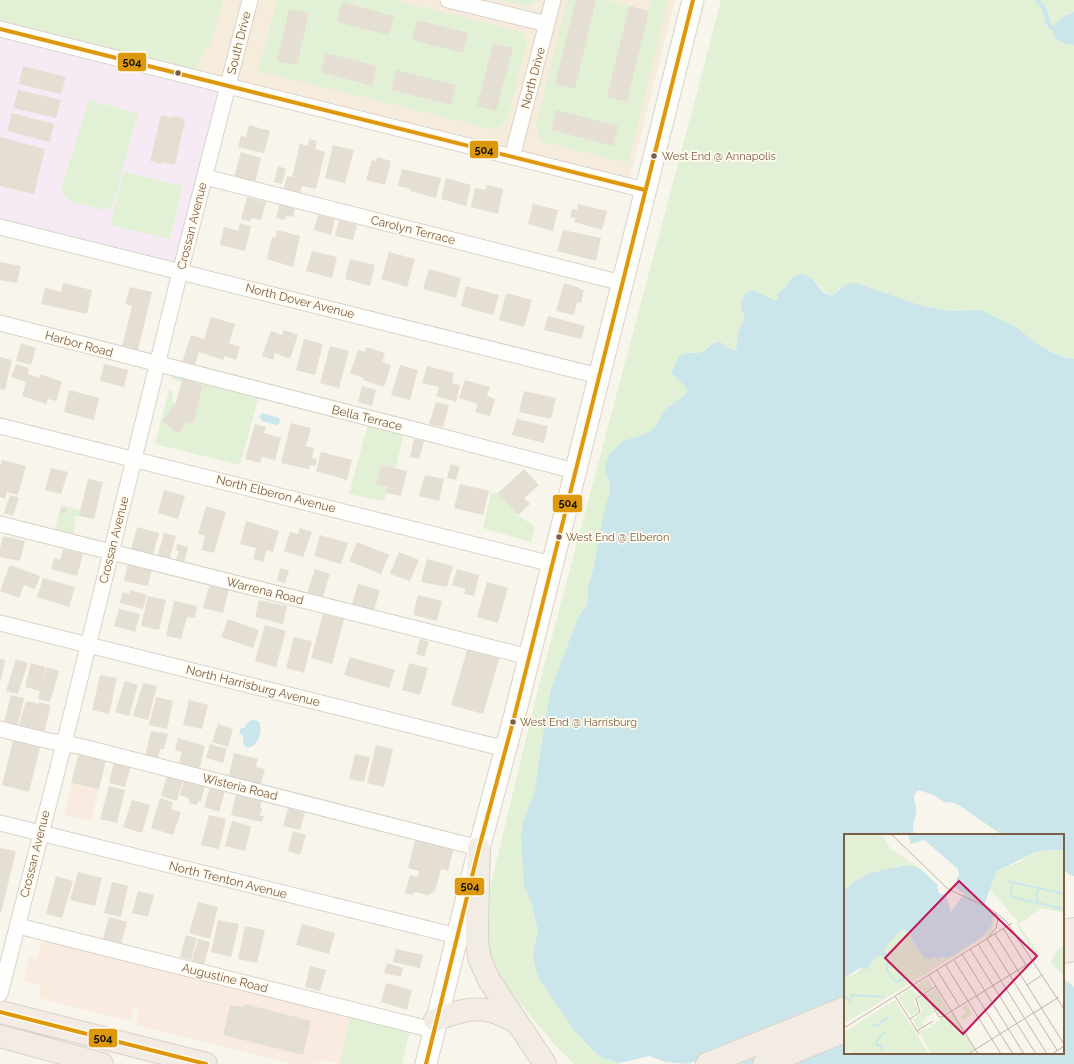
<svg xmlns="http://www.w3.org/2000/svg" width="1074" height="1064" font-family="Raleway,sans-serif">
	<style>
		.residential { fill: #f5ecdc }
		.commercial { fill: #f9ebdf }
		.education { fill: #f6ebf4 }
		.green { fill: #e2f1d5 }
		.water { fill: #cbe6eb }
		.lines { fill: none; stroke-linecap: round; stroke-linejoin: round }
		.stream { stroke: #cbe6eb; stroke-width: 4.5 }
		.building { fill: #e5ded3 }
		.minor-casing { stroke: #d8d2ca; stroke-width: 17 }
		.secondary-casing { stroke: #d8d1c7; stroke-width: 23 }
		.trunk-casing { stroke: #dad1c8; stroke-width: 24 }
		.minor { stroke: #fefefc; stroke-width: 15 }
		.secondary { stroke: #fefefc; stroke-width: 21 }
		.trunk { stroke: #f2ece4; stroke-width: 22 }
		.bus-1-casing { stroke: #fffaee; stroke-width: 7 }
		.bus-1 { stroke: #de980e; stroke-width: 4 }
		.bus-dot { fill: #7b5e47; stroke: #fffaee; stroke-width: 1.5 }
		.labels { text-anchor: middle; dominant-baseline: central; stroke-width: 3.5; stroke-linejoin: round; paint-order: stroke }
		.bus-label { font-size: 11px; fill: #7b5e47; stroke: #fffaee; text-anchor: start }
		.street-label { font-size: 12px; fill: #7b5e47; stroke: #fffaee }
		.inset-river { fill: none; stroke: #cbe6eb; stroke-width: 2 }
		.inset-road { fill: none; stroke: #c2b4a5; stroke-width: 1 }
		.view { fill: #c2185b; fill-opacity: 0.15; stroke: #c2185b; stroke-width: 2 }
		.inset-edge { fill: none; stroke: #7b5e47; stroke-width: 2 }
		.line-badge { stroke: #fffaee; stroke-width: 1.5 }
		.pale-badge-label { font-size: 11px; text-anchor: middle; font-weight: bold; fill: #111 }
	</style>
	<rect width="100%" height="100%" fill="#f8f5ec"/>
	<!-- residential -->
	<path class="residential" d="M216 0H675L630 178 512 157 194 78Z"/>
	<!-- commercial -->
	<path class="commercial" d="M79 753 106 760 91 821 64 815Z
		M42 941 350 1017 340 1064 324 1060 314 1064H295L137 1026 136 1022 139 1011 136 1009 134 1008 130 1021 39 998 41 987 39 984 24 982 29 958H37L39 954Z"/>
	<!-- education -->
	<path class="education" d="M0 29 228 87 181 272 0 227Z"/>
	<!-- green -->
	<path class="green" d="M0 0H223L210 45 202 52 194 78 0 29Z
		M277 0H393L518 31 525 35 527 43 508 119 496 130 258 71Z
		M500 0H537L527 7Z
		M567 0H606L649 11 652 0H668L628 163 541 141 538 135 536 126Z
		M721 0H1074V12L1066 14 1067 44 1074 45V359L1063 357 1053 353 981 310 951 311 926 307 856 283 843 286 833 295 826 293 814 280C803 282 790 282 782 289 778 293 779 297 775 300L771 299 767 295 741 309 745 317 738 332 736 350 731 349 722 343 711 344 702 352 685 353 680 356 677 359 671 373C675 378 687 383 687 391 686 398 676 401 671 404 662 412 660 424 651 431 643 437 634 436 625 440 620 442 617 446 614 450 601 464 608 474 610 490L594 566 588 587V600L586 606 578 617 550 692 535 791 524 819V886L531 902 538 931 533 951 539 979 559 1009 593 1051 602 1058 620 1063 618 1064H574L556 1046 505 985 493 967 483 917 537 693 699 85Z
		M88 100 138 113 113 205 103 210 68 201 61 189 75 146Z
		M124 172 183 186 170 239 110 225Z
		M173 373 259 396 240 465 155 444 169 390 173 391 172 400 175 404 162 421 178 434 187 422 194 423 203 385 184 379 182 382 171 379Z
		M368 424 404 431 396 468 381 465 376 484 388 487 384 501 349 494Z
		M491 493H498L518 515 535 527 531 542 483 528Z
		M61 505 81 510 79 516H76L74 520 76 522 73 535 55 530Z
		M350 1017 411 1027 402 1064H340Z"/>
	<!-- water -->
	<path class="water" d="M1074 12V45C1043 42 1049 19 1074 12Z
		M801 274C805 275 809 276 812 279 818 284 823 296 831 295 837 295 839 288 844 286 847 283 852 283 856 283L926 307 951 311 981 310 1014 326 1039 345 1053 353 1063 357 1074 359V876L1070 875 1063 870V835H1002L959 805 955 803 944 802 934 795 918 790 914 795C914 800 915 803 916 808 917 818 910 826 915 835H845V1053H1063V981L1064 980 1070 983 1074 987V1064H714L707 1057 687 1064 665 1062 649 1056 620 1063 602 1058 593 1051 574 1030 559 1009 539 979 534 962 533 951 538 931 531 902 524 886 521 835 524 819 535 791 540 753 550 692 578 617 586 606 588 600V587L594 566 603 517 610 490 609 482 605 469 606 462 609 455 620 443 625 440 643 435 650 431 655 427 664 411 672 404 685 395 687 391 685 386 675 377 671 372C674 367 676 360 680 356 686 351 694 354 701 352 708 350 711 341 720 342 726 344 729 351 736 350L738 332 745 317C741 310 739 304 744 296 753 283 766 298 775 300L778 298V294C780 291 782 289 785 287 792 280 789 276 801 274Z
		M262 413 279 418 280 420 279 424 276 425 262 421 259 417Z
		M253 719 259 722C267 742 241 760 243 736L239 733 241 728H245L246 724Z"/>
	<g class="lines">
		<!-- stream -->
		<path class="stream" d="M1037 0C1040 4 1043 7 1045 11 1048 18 1046 25 1054 29"/>
	</g>
	<!-- building -->
	<path class="building" d="M576 0H596L575 89 555 84Z
		M342 2 394 16 389 35 337 22Z
		M629 6 649 11 627 102 607 97Z
		M289 9 309 13 297 65 277 61Z
		M417 20 468 33 463 53 412 40Z
		M493 43 513 48 496 111 477 106Z
		M326 53 377 66 372 86 321 72Z
		M23 66 66 77 61 94 19 84Z
		M396 70 456 85 451 105 391 90Z
		M18 90 61 100 56 118 13 108Z
		M556 110 618 126 613 146 551 130Z
		M12 113 54 124 50 142 7 131Z
		M161 115 172 118 173 116 182 118 185 121 175 165 162 162V164L150 161Z
		M249 125 270 131 264 153 238 147 241 136 246 137Z
		M0 137 45 149 34 194 0 186Z
		M309 139 317 141 315 149 325 152 316 189 302 186 300 195 283 191 287 176 292 177 300 144 308 146Z
		M333 145 354 150 345 183 325 178Z
		M241 152 261 158 255 183 234 177Z
		M377 157 391 161 385 185 366 180 372 160 376 161Z
		M278 166 286 169 282 184 274 182Z
		M402 169 441 178 436 198 410 191 411 189 398 186Z
		M446 178 471 185 466 206 441 199Z
		M487 185 503 189 498 214 471 207 475 188 485 190Z
		M247 197 266 202 261 220 252 218 250 222 241 219Z
		M280 203 295 207 293 217 285 216V220L276 218Z
		M533 204 558 210 553 231 528 224Z
		M578 204 607 211 602 230 574 222 575 218 570 217 572 209 577 210Z
		M318 215 335 219 331 235 314 230Z
		M339 220 357 225 353 240 335 236Z
		M240 223 251 226 245 251 220 245 224 227 238 231Z
		M277 230 300 236 293 267 267 259 272 237 275 238Z
		M563 230 601 238 596 261 557 251Z
		M312 251 337 257 332 278 306 271Z
		M389 252 415 259 407 287 381 279Z
		M350 259 375 265 370 286 345 279Z
		M0 262 21 266 17 283 0 280Z
		M429 269 461 278 456 298 423 289Z
		M63 283 92 290 87 314 41 304 45 288 61 292Z
		M564 283 580 288V289L584 290 581 303 577 302 574 315 556 311Z
		M466 286 499 295 493 315 461 306Z
		M130 287 152 292 138 350 122 346 132 306 125 304Z
		M506 293 532 300 524 327 499 320Z
		M548 316 585 326 581 339 544 330Z
		M211 317 235 324 229 343 240 347 236 360 225 356 223 360 199 352 194 368 181 365 191 335 204 339Z
		M284 330 298 335 290 359 275 353 273 360 262 356 271 331 282 335Z
		M304 339 323 344 315 375 296 370Z
		M21 343 36 348 31 365 16 361Z
		M330 346 349 351 339 388 320 383Z
		M366 347 385 353 382 362 391 365 384 387 363 380 364 378 350 373 358 350 365 352Z
		M0 357 12 360 5 390 0 389Z
		M16 364 29 368 28 374 39 378 40 374 62 382 56 401 48 399 46 404 22 396 26 382 11 377Z
		M104 364 128 370 124 387 100 381Z
		M400 365 418 370 410 400 391 395Z
		M427 366 454 373 452 383 460 385 456 402 436 396 439 387 422 383Z
		M183 378 203 385 194 423 187 422 178 434 162 421 176 402Z
		M465 380 490 387 487 396 495 399 490 416 475 412 478 404 459 398Z
		M362 386 376 390 372 406 358 402Z
		M69 390 99 398 94 420 64 412Z
		M524 391 556 398 551 419 519 412Z
		M436 402 449 405 443 427 429 424Z
		M517 419 548 426 544 443 512 435Z
		M291 423 311 428 306 446 314 448 312 458 317 460 315 466 310 465 309 469 281 463Z
		M255 424 266 427 264 433 281 438 275 460 262 457 260 463 245 459Z
		M414 439 424 441 419 459 410 457Z
		M321 452 352 460 347 480 316 471Z
		M2 460 26 466 18 495 7 492 5 499 0 497V466Z
		M451 464 460 467 456 480 447 478Z
		M381 465 407 471 401 496 386 493 388 487 376 484Z
		M51 468 68 472 61 494 45 490Z
		M524 469 539 485 524 498 530 504 518 515 498 493Z
		M425 475 444 479 439 501 419 496Z
		M88 479 103 482 94 519 79 516Z
		M460 484 489 491 483 515 454 508Z
		M164 490 185 496 178 519 158 513Z
		M10 495 19 498 13 516 4 513Z
		M206 506 226 512 214 553 202 550 205 536 198 534Z
		M62 508 67 509 65 514 60 513Z
		M246 521 279 531 273 552 267 550 263 562 253 559 256 548 240 544Z
		M137 527 159 533 152 558 130 553Z
		M300 528 312 532 303 557 284 551 290 532 298 534Z
		M164 533 176 536 169 561 157 558Z
		M320 535 348 543 341 564 314 556Z
		M3 536 25 541 20 561 0 557V548Z
		M357 542 389 555 381 574 349 561Z
		M177 544 188 547 184 562 176 560 179 551 176 550Z
		M63 549 83 554 77 576 51 569 54 558 60 560Z
		M399 552 419 560 410 581 390 574Z
		M427 559 453 566 447 587 421 582Z
		M128 563 152 568 148 586 124 581Z
		M10 565 40 576 35 589 24 585 19 598 0 591Z
		M280 568 289 570 285 583 277 581Z
		M315 569 330 574 322 599 307 594Z
		M457 569 479 575 474 596 464 594 466 589 452 585Z
		M43 578 75 587 69 607 37 597Z
		M487 582 508 588 498 623 477 617Z
		M210 583 229 588 223 613 203 608Z
		M358 584 380 590 374 610 352 604Z
		M130 590 147 595 143 609 120 603 123 592 129 594Z
		M418 595 442 601 437 621 413 615Z
		M148 596 166 600 159 630 141 626Z
		M259 600 287 606 283 624 255 617Z
		M174 601 197 606 195 618 187 617 181 639 166 636Z
		M119 609 140 614 135 632 114 626Z
		M323 614 344 619 332 664 311 658Z
		M228 619 259 630 253 648 221 637Z
		M265 625 286 631 276 667 255 661Z
		M294 637 312 641 304 673 286 668Z
		M420 639 429 642 424 657 416 654Z
		M468 647 500 656 483 714 451 705Z
		M350 657 395 670 389 688 344 675Z
		M0 659 5 660 1 680H0Z
		M16 659 28 663 18 694 6 691Z
		M31 663 46 667 41 687 47 667 59 671 50 702 38 699 40 691 25 687Z
		M409 663 428 668 420 695 402 690Z
		M100 675 117 678 109 714 92 710Z
		M125 681 138 685 129 716 115 712Z
		M143 683 157 686 148 720 133 716Z
		M11 695 24 698 18 725 4 722Z
		M156 697 173 701 167 729 149 725Z
		M189 700 208 705 202 729 183 725Z
		M26 701 39 704V702L51 705 44 732 19 725Z
		M218 724 233 729 228 747 212 742Z
		M151 731 168 734 164 749H160L158 759 145 756Z
		M14 737 41 744 29 792 2 785Z
		M178 738 205 746 199 771 178 766 182 752 175 750Z
		M210 744 227 749 223 763 206 758Z
		M376 745 393 749 384 787 367 783Z
		M79 753 106 760 99 789 71 783Z
		M234 753 258 759 256 767 265 769 260 787 228 779Z
		M355 754 370 757 364 782 349 779Z
		M114 761 131 765 125 787 109 783Z
		M167 776 183 780 177 801 161 796Z
		M184 780 205 786 201 801H199L197 805 189 803V798L180 795Z
		M109 786 125 790 117 823 100 819Z
		M210 787 225 791 219 812 204 807Z
		M236 794 262 800 260 808H262L260 816H264L262 822 231 815Z
		M160 798 173 802 171 809 181 812 173 835 151 828Z
		M132 800 150 805 142 833 123 827Z
		M288 808 305 813 300 830 283 826Z
		M209 815 226 819 219 849 201 845Z
		M232 821 251 826 245 851 225 846Z
		M293 831 306 835 300 855 288 851Z
		M416 837 454 847 448 871 441 869 435 891 428 895 414 892 413 895 405 893 410 875 418 877 419 871 408 868Z
		M0 848 16 851 1 913H0Z
		M78 872 102 878 95 906 70 900Z
		M56 876 73 881 62 918 46 914Z
		M112 882 128 886 121 917 104 913Z
		M138 891 154 895 148 917 132 913Z
		M198 902 218 907 210 939 189 933Z
		M109 917 127 922 121 944 103 939Z
		M218 920 239 924 231 957 211 952Z
		M302 924 335 933 329 954 296 945Z
		M245 926 265 930 257 963 238 959Z
		M186 935 197 938 191 960 180 957Z
		M198 939 210 942 203 967 191 964Z
		M396 949 423 955 420 968 393 962Z
		M387 963 403 968 401 977 384 973Z
		M310 966 326 970 320 991 305 987Z
		M386 983 412 990 407 1010 381 1002Z
		M245 1004 311 1021 303 1055 223 1035 230 1005 244 1007Z"/>
	<g class="lines">
		<defs>
			<path id="minor" d="M448 0 547 24
				M0 29 645 190
				M512 157 553 0
				M205 177 622 283
				M0 227 599 376
				M0 323 575 471
				M0 426 552 564
				M0 524 529 657
				M0 623 506 749
				M0 729 49 741 79 746 479 848
				M0 823 457 936
				M18 926 433 1030
				M0 994 64 744 176 288 250 0"/>
			<path id="secondary" d="M426 1064 479 848 514 718 693 0"/>
			<path id="trunk" d="M479 848 477 923V942L480 960 489 980 545 1064
				M1063 931 1074 929
				M1063 952 1074 950
				M0 1012 206 1064
				M435 1020C451 1014 469 1007 487 1010 497 1012 507 1017 516 1022
				M0 1036 102 1064
				M707 1064 845 1008
				M764 1064 845 1031"/>
		</defs>
		<!-- minor casing -->
		<use href="#minor" class="minor-casing"/>
		<!-- secondary casing -->
		<use href="#secondary" class="secondary-casing"/>
		<!-- trunk casing -->
		<use href="#trunk" class="trunk-casing"/>
		<!-- minor -->
		<use href="#minor" class="minor"/>
		<!-- secondary -->
		<use href="#secondary" class="secondary"/>
		<!-- trunk -->
		<use href="#trunk" class="trunk"/>
		<defs>
			<path id="bus-1" d="M0 29 645 190
				M0 1012 206 1064
				M426 1064 479 848 514 718 693 0"/>
		</defs>
		<!-- bus-1 casing -->
		<use href="#bus-1" class="bus-1-casing"/>
		<!-- bus-1 -->
		<use href="#bus-1" class="bus-1"/>
	</g>
	<!-- markers -->
	<g class="bus-dot">
		<circle cx="178" cy="73" r="3.5"/>
		<circle cx="654" cy="156" r="3.5"/>
		<circle cx="559" cy="537" r="3.5"/>
		<circle cx="513" cy="722" r="3.5"/>
	</g>
	<g class="labels">
		<!-- bus labels -->
		<g class="bus-label">
			<text x="662" y="156">West End @ Annapolis</text>
			<text x="566" y="537">West End @ Elberon</text>
			<text x="520" y="722">West End @ Harrisburg</text>
		</g>
		<!-- street labels -->
		<g class="street-label">
			<text transform="translate(239 43) rotate(-76)">South Drive</text>
			<text transform="translate(533 78) rotate(-75)">North Drive</text>
			<text transform="translate(192 226) rotate(-76)">Crossan Avenue</text>
			<text transform="translate(413 230) rotate(14)">Carolyn Terrace</text>
			<text transform="translate(300 301) rotate(14)">North Dover Avenue</text>
			<text transform="translate(79 344) rotate(15)">Harbor Road</text>
			<text transform="translate(367 418) rotate(14)">Bella Terrace</text>
			<text transform="translate(276 494) rotate(14)">North Elberon Avenue</text>
			<text transform="translate(114 540) rotate(-76)">Crossan Avenue</text>
			<text transform="translate(265 591) rotate(14)">Warrena Road</text>
			<text transform="translate(253 686) rotate(14)">North Harrisburg Avenue</text>
			<text transform="translate(240 787) rotate(14)">Wisteria Road</text>
			<text transform="translate(35 854) rotate(-76)">Crossan Avenue</text>
			<text transform="translate(228 880) rotate(14)">North Trenton Avenue</text>
			<text transform="translate(225 978) rotate(14)">Augustine Road</text>
		</g>
	</g>
	<!-- overview -->
	<g transform="translate(844 834)">
		<rect width="220" height="220" fill="#f8f5ec"/>
		<path d="M3 0H37L46 14 75 34 54 32 43 37 29 38 0 57V2ZM203 16H220V79L197 74 175 90 196 121 192 122 172 90 174 88 145 54 152 38 178 27 182 22ZM148 79 151 81 148 99 0 190 1 142 11 140 18 133 24 136 26 129 34 122H44L41 114 58 95 66 99 69 108 81 124 85 126 90 123 94 126 96 123H107L138 103 148 91ZM220 112V142L207 128 212 117ZM84 144 88 153 75 161 72 154 68 156 75 162 69 167 75 177 67 182 54 163ZM92 155 105 176 96 182 83 160ZM81 162 90 178 84 183 81 182 84 189 78 184 80 192 74 195 69 186 79 177 73 166ZM51 166 85 220H8L5 216 4 219 0 214V198ZM123 170 128 180 119 186 116 182 122 179 118 173ZM110 180 132 215 124 220H87L75 197 88 193 87 190H91L92 187 95 188V185Z" fill="#e2f1d5"/>
		<path d="M63 0H220V16H203L189 19 152 38 141 69V73L149 81 148 91 139 102 106 124 96 123 94 126 90 123 85 126 80 124 69 108 66 99 58 95 41 114 44 123 34 122 26 129 24 136 17 133 0 144V57L10 48 25 39 63 31 75 34 94 51 93 53 96 60 102 61 107 78 120 60 110 53 115 40 114 35 80 6 67 10Z" fill="#cbe6eb"/>
		<path class="inset-river" d="M163 47 220 60M168 48 167 63 220 75M195 69 192 60 196 54M44 124 43 136 52 148 60 144M0 161 5 167 8 161 41 163M27 191 32 192 45 183M37 216 38 211H33L32 208 41 198"/>
		<path class="inset-road" d="M47 0 104 55 147 75 163 88 220 175M159 94 182 131M151 100 220 210M143 105 213 216M143 105 152 94 154 84 151 79M134 110 203 220M126 115 192 220M118 120 180 220M110 126 169 220M101 130 157 220M93 136 116 173M85 141 134 220M183 151 198 141M81 160 95 183H98L192 125M51 162 75 200M66 185 76 178 72 165 92 152M0 194 168 89M73 197 89 187M124 220 215 163M208 220 220 212"/>
		<path class="view" d="M115 47 193 122 119 200 41 124Z"/>
		<rect width="220" height="220" class="inset-edge"/>
	</g>
	<g class="line-badge">
		<rect x="117" y="52" width="30" height="20" rx="4" fill="#de980e"/>
		<rect x="469" y="140" width="30" height="19" rx="4" fill="#de980e"/>
		<rect x="552" y="494" width="31" height="19" rx="4" fill="#de980e"/>
		<rect x="454" y="877" width="31" height="19" rx="4" fill="#de980e"/>
		<rect x="88" y="1028" width="30" height="20" rx="4" fill="#de980e"/>
	</g>
	<g class="pale-badge-label">
		<text x="132" y="66">504</text>
		<text x="484" y="154">504</text>
		<text x="568" y="507">504</text>
		<text x="470" y="890">504</text>
		<text x="103" y="1042">504</text>
	</g>
</svg>
